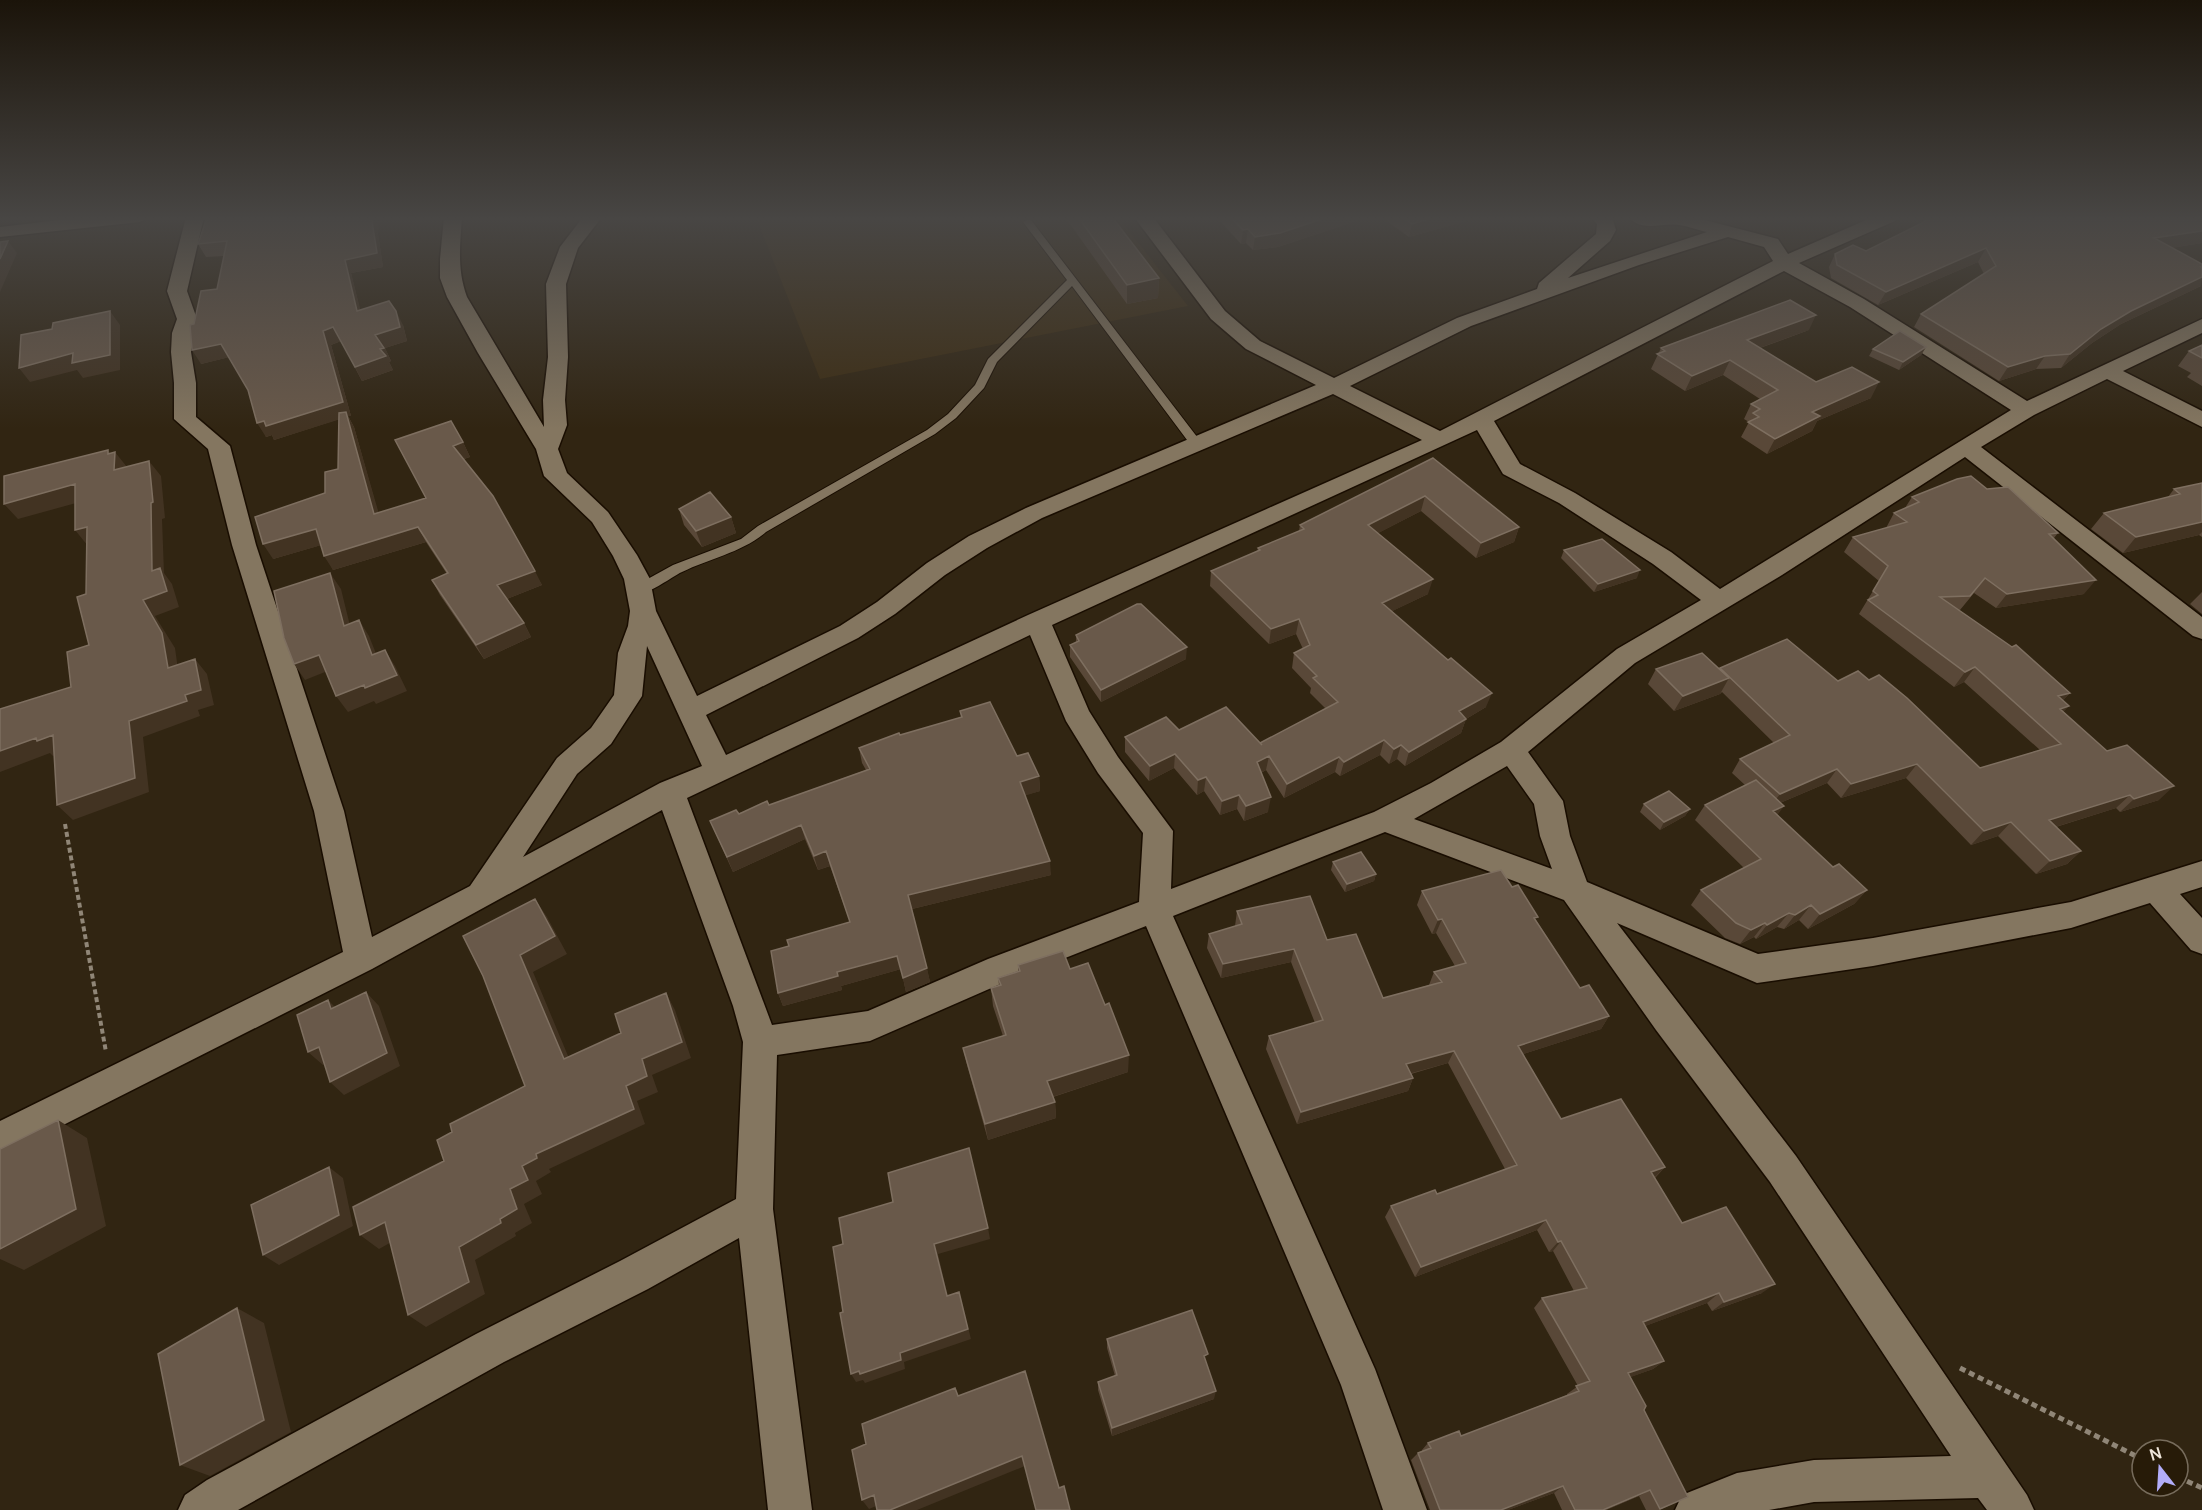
<svg xmlns="http://www.w3.org/2000/svg" width="2202" height="1510" font-family="Manrope,sans-serif">
	<style>
		.built { fill: #3d2d13 }
		.lines { fill: none; stroke-linecap: round; stroke-linejoin: round }
		.service-casing { stroke: #190d00; stroke-width: 2 }
		.minor-casing { stroke: #190d00; stroke-width: 3 }
		.path-far1 { stroke: #908677; stroke-width: 4; stroke-dasharray: 5 3; stroke-linecap: butt }
		.path { stroke: #908677; stroke-width: 5; stroke-dasharray: 6 4; stroke-linecap: butt }
		.service { fill: #847660; fill-rule: evenodd }
		.minor { fill: #847660; fill-rule: evenodd }
		.wall { fill: #594838 }
		.shaded-wall { fill: #423322 }
		.building { fill: #69594a; stroke: #7e6f60; stroke-width: 1.5 }
	</style>
	<rect width="100%" height="100%" fill="#312512"/>
	<!-- built -->
	<path class="built" d="M756 217H1118L1188 306 820 379Z"/>
	<g class="lines">
		<defs>
			<path id="service" d="M1028 219 1031 220 1201 442V448H1193L1072 286 997 362 984 388 956 418 935 434 766 532C741 553 710 558 682 572 669 578 649 596 635 592L633 589 635 586 673 565 741 539 758 526 927 430 948 414 975 385 988 359 1067 280 1023 222Z"/>
			<path id="minor" d="M85 217H149L140 222 0 237V227Z
				M186 217H204L187 291 197 319 192 333 191 352 196 383V417L230 446 256 545 344 811 372 937 470 886 557 758 591 728 614 695 618 653 628 626 630 611 624 579 613 556 592 522 544 476 536 449 478 353 447 297 440 278V259L444 217H462C460 246 457 270 467 297L544 427 543 400 548 357 546 284 560 247 583 217H602L578 248 566 284 568 357 565 400 567 425 558 449 567 473 608 512 637 555 650 579 656 611 697 696 840 626 877 602 927 563 969 536 1026 508 1316 385 1246 349 1211 319 1134 217H1153L1225 311 1260 341 1334 378 1457 318 1537 289 1539 283 1596 234 1597 224 1591 217H1612L1616 230 1610 241 1568 278 1707 232C1698 230 1688 226 1679 225 1662 222 1642 233 1629 217H1693L1778 239 1788 254 1873 217H1898L1895 221 1799 263 1864 299 2027 401 2202 319V333L2123 371 2202 411V427L2107 379 2034 415 1981 447 2202 617V639L2193 636 1965 457 1782 575 1635 663 1528 752 1563 801 1570 836 1587 882 1758 954 1873 938 2071 902 2202 861V887L2180 894 2202 918V954L2191 950 2150 903 2071 928 1873 966 1757 983 1617 923 1796 1156 2027 1495 2034 1510H1987L1978 1498 1814 1502 1769 1510H1675L1682 1495 1737 1473 1814 1460 1951 1456 1770 1182 1656 1030 1564 900 1385 832 1173 916 1375 1369 1427 1510H1383L1341 1385 1146 926 1012 979 870 1041 777 1055 773 1209 812 1510H768L739 1238 648 1289 504 1362 238 1510H178L185 1495 207 1480 476 1334 620 1261 736 1199 743 1042 733 1006 662 810 372 969 0 1157V1121L343 952 314 811 232 545 208 449 174 419V383L171 352 172 333 177 319 167 291ZM1728 237 1764 247 1773 261 1440 431 1350 386 1471 326 1639 265ZM1784 271 1850 307 2011 410 1720 589 1671 552 1575 493 1520 464 1494 421ZM1333 394 1422 440 1028 615 726 755 706 715 858 638 895 614 945 575 987 548 1042 518ZM1477 430 1503 474 1559 503 1653 564 1701 600 1617 649 1501 742 1431 783 1374 812 1171 889 1173 831 1118 757 1089 711 1052 625ZM1030 635 1066 721 1098 773 1143 833 1139 902 988 959 868 1011 772 1025 687 798ZM647 646 702 766 660 783 523 857 577 774 611 744 642 696ZM1507 766 1534 804 1540 836 1552 869 1414 819Z"/>
		</defs>
		<!-- service casing -->
		<use href="#service" class="service-casing"/>
		<!-- minor casing -->
		<use href="#minor" class="minor-casing"/>
		<!-- path-far1 -->
		<path class="path-far1" d="M65 824 106 1052"/>
		<!-- path -->
		<path class="path" d="M1960 1368 2142 1459
			M2178 1477 2202 1488"/>
		<!-- service -->
		<use href="#service" class="service"/>
		<!-- minor -->
		<use href="#minor" class="minor"/>
	</g>
	<!-- wall -->
	<path class="wall" d="M207 217 378 234 383 267 351 273 360 310 403 325 407 341 385 348 391 361 389 362 393 370 362 381 341 341 331 345 351 416H348L354 427 378 513 425 498 463 442 470 457 464 459 542 585 507 599 524 623 531 637 484 659 440 595 432 580 447 574 426 542 333 570 321 545 273 559 325 493 338 469 339 419 274 440 272 435 266 437 248 390 229 357 201 364 194 324 217 289 224 256 206 257 198 244Z
		M1065 217H1112L1159 278 1158 298 1127 304Z
		M1220 217H1368L1278 247 1253 250 1246 243 1241 244 1220 221Z
		M1381 217H1470V220L1409 237Z
		M1925 217H2193L2202 243 2171 248 2201 286 2121 324 2092 343 2061 368 2036 369 1999 381 1914 327 1921 314 1984 274 1978 262 1878 305 1831 278 1829 267 1835 254 1866 251 1925 222 1923 221Z
		M1809 330 1760 348 1816 382 1871 398 1817 421 1812 431 1767 454 1741 437 1749 422 1744 419 1751 404 1760 399 1723 375 1685 391 1651 369 1661 348Z
		M2202 345V386L2187 377 2191 373 2178 366 2189 351Z
		M1926 347 1921 355 1899 370 1869 356 1873 349Z
		M1433 458 1519 527 1514 542 1476 558 1421 511 1378 533 1428 594 1392 611 1486 707 1466 719 1461 733 1405 766 1397 759 1389 764 1380 755 1340 776 1335 772 1284 798 1266 770 1261 773 1268 812 1244 821 1237 809 1220 815 1204 791 1197 795 1174 768 1149 781 1125 752V737L1179 730 1260 743 1326 709 1310 693 1311 688 1292 668 1294 653 1303 649 1296 634 1269 644 1210 586 1211 571 1257 552 1258 548 1299 531 1300 525Z
		M2202 483V537L2199 535 2123 553 2091 529 2104 513 2168 497 2174 489Z
		M1987 489 2058 533 2054 538 2084 594 1996 608 1974 593 1960 610 1959 611 2070 693 2063 700 2064 712 2159 800 2120 812 2116 808 2056 827 2081 851 2067 864 2036 874 1998 836 1971 845 1906 778 1841 798 1827 783 1780 803 1777 815 1833 867 1867 890 1854 904 1808 929 1799 920 1784 929 1777 927 1756 939 1754 937 1740 944 1725 938 1691 905 1701 890 1744 868 1695 820 1705 805 1745 785 1732 773 1740 759 1774 743 1722 692 1720 694 1674 711 1648 684 1656 669H1719L1838 681 1980 768 2040 750 1964 682 1954 687 1859 614 1879 581 1844 552 1853 537 1886 528 1894 513 1905 508 1912 497Z
		M679 509 731 517 736 533 702 547 684 525Z
		M1564 550 1637 578 1594 592 1561 558Z
		M2202 592V614L2190 604Z
		M1076 635 1186 659 1101 702 1070 657V645L1076 643Z
		M960 711 1017 756 1039 776 1040 791 1025 795 1051 875 912 909 930 982 906 992 901 969 841 986 842 990 783 1006 778 993 789 946 850 922 830 866 818 870 805 839 733 872 710 821 769 805 866 770 862 763 859 748 961 717Z
		M1644 804 1690 809 1685 816 1660 830 1640 812Z
		M1333 862 1376 874 1374 881 1345 892 1331 870Z
		M1512 887 1536 920 1580 988 1609 1016 1601 1029 1523 1054 1561 1119 1665 1167 1655 1178 1682 1223 1762 1293 1712 1311 1707 1303 1645 1326 1664 1361 1653 1369 1630 1377 1644 1410 1688 1497 1659 1510H1646L1639 1496 1606 1510H1562L1554 1493 1508 1510H1430L1411 1460 1418 1453 1422 1452V1450L1428 1443 1461 1436 1567 1395V1394L1578 1386 1534 1308 1542 1298 1574 1291 1553 1251 1549 1252 1537 1230 1415 1277 1385 1217 1391 1206 1437 1194 1505 1169 1448 1063 1411 1074 1413 1078 1408 1091 1297 1124 1266 1049 1269 1036 1315 1023 1291 962 1221 978 1207 948 1209 934 1235 926 1237 911 1327 940 1383 998 1429 985 1434 972 1455 966 1436 933 1432 934 1417 905 1422 891Z
		M1018 965 1070 969 1128 1072 1053 1097 1055 1102 1056 1118 988 1140 967 1065 963 1048 1003 1036 993 1006 991 988 999 985 998 978 1018 971Z
		M1107 1339 1206 1362 1214 1399 1112 1436 1098 1390V1382L1115 1376 1107 1348Z"/>
	<!-- shaded-wall -->
	<path class="shaded-wall" d="M373 217H381L378 234 383 267 351 273 364 324 357 311 345 260 372 221Z
		M1328 217H1368L1278 247 1253 250 1255 237Z
		M1435 217H1470V220L1409 237 1412 224Z
		M1248 229 1246 243 1241 244 1243 230Z
		M2202 231V243L2145 252 2154 238Z
		M8 241 17 253 0 292V259Z
		M1986 248 1978 262 1878 305 1886 292Z
		M2202 277 2201 286 2121 324 2092 343 2061 368 2070 354 2101 329 2131 311Z
		M1159 278 1158 298 1127 304V285Z
		M110 311 120 325V370L83 378 77 370 30 382 19 368 73 353Z
		M396 311 403 325 407 341 385 348 391 361 389 362 393 370 362 381 355 367 375 335Z
		M1816 315 1809 330 1740 355 1747 340Z
		M333 327 341 341 331 345 351 416H348L354 427 383 528 374 514 347 417 274 440 272 435 266 437 257 423 323 331Z
		M221 344 230 357 201 364 192 350Z
		M1926 347 1921 355 1899 370 1903 362Z
		M2045 356 2036 369 1999 381 2008 367Z
		M1730 360 1723 375 1685 391 1692 376Z
		M1879 382 1871 398 1817 421 1812 431 1767 454 1775 439 1812 412Z
		M463 442 470 457 460 460 453 446Z
		M108 450 115 460V452L127 467 114 470 108 454Z
		M149 461 161 476 165 518 162 519 164 573 172 584 179 607 155 616 175 648 180 684 168 668 143 600 152 571Z
		M75 484 87 500 18 519 4 504Z
		M1425 496 1421 511 1365 540 1368 525Z
		M731 517 736 533 702 547 696 531Z
		M2202 522V532L2199 535 2123 553 2136 537Z
		M87 527 88 546 75 530Z
		M418 527 426 542 333 570 324 556Z
		M1519 527 1514 542 1476 558 1481 543Z
		M316 529 325 544 273 559 263 544Z
		M1640 570 1637 578 1594 592 1598 584Z
		M535 571 542 585 504 600 497 585Z
		M330 573 341 589 354 642 344 626Z
		M1433 579 1428 594 1378 618 1382 603Z
		M2096 580 2084 594 1996 608 2007 594Z
		M1299 619 1296 634 1269 644 1271 629Z
		M359 620 369 636 383 671 372 655Z
		M524 623 531 637 484 659 476 645Z
		M1187 647 1186 659 1101 702V690Z
		M385 650 395 666 407 691 376 704 374 701 348 712 336 696Z
		M319 655 330 670 305 680 294 664Z
		M195 659 207 674 214 705 198 710 200 716 143 737 149 792 73 820 57 805 129 721 185 695Z
		M1975 667 1964 682 1954 687 1965 672Z
		M1729 678 1720 694 1674 711 1683 696Z
		M1492 693 1486 707 1466 719 1461 733 1405 766 1409 752 1459 711Z
		M2070 693 2057 707 2058 696Z
		M2069 706 2056 720 2060 709Z
		M53 735 68 750 53 756 50 753 0 772V751L36 738Z
		M1384 740 1380 755 1340 776 1344 762Z
		M1401 745 1397 759 1389 764 1394 749Z
		M1175 754 1174 768 1149 781 1150 766Z
		M1269 756 1266 770 1254 776 1257 762Z
		M1339 757 1335 772 1284 798 1287 784Z
		M1917 764 1906 778 1841 798 1851 784Z
		M1837 769 1827 783 1770 807 1780 794Z
		M1039 776 1040 791 1021 797 1020 782Z
		M1206 777 1204 791 1197 795 1198 780Z
		M2174 786 2159 800 2120 812 2134 799Z
		M1239 795 1237 809 1220 815 1222 801Z
		M2130 795 2116 808 2036 833 2049 820Z
		M1271 797 1268 812 1244 821 1246 806Z
		M1784 806 1773 821V811Z
		M1690 809 1685 816 1660 830 1664 822Z
		M2011 822 1998 836 1971 845 1984 831Z
		M801 825 805 839 733 872 727 857Z
		M826 851 830 866 818 870 814 856Z
		M2081 851 2067 864 2036 874 2050 861Z
		M1050 861 1051 875 912 909 908 895Z
		M1376 874 1374 881 1345 892 1347 884Z
		M1867 890 1854 904 1808 929 1820 914Z
		M535 899 547 917 567 954 533 972 576 1075 564 1059 520 955Z
		M1811 905 1799 920 1784 929 1795 915Z
		M1789 913 1777 927 1756 939 1767 925Z
		M1442 919 1436 933 1432 934 1438 920Z
		M1765 923 1754 937 1740 944 1751 930Z
		M1294 949 1291 962 1221 978 1223 964Z
		M897 956 901 969 841 986 842 990 783 1006 778 993 837 972Z
		M927 968 930 982 906 992 903 978Z
		M366 992 379 1006 400 1066 344 1095 330 1082Z
		M666 993 675 1010 691 1058 652 1075 658 1092 637 1101 645 1124 549 1169 551 1172 536 1181 542 1194 524 1204 532 1223 515 1233 516 1236 475 1260 485 1294 426 1327 408 1315 459 1247 500 1219 510 1189 522 1166 536 1154 626 1086 642 1059Z
		M328 1000 342 1014 331 1009Z
		M1609 1016 1601 1029 1511 1058 1518 1046Z
		M319 1047 333 1060 323 1065 308 1052Z
		M1454 1051 1448 1063 1401 1076 1406 1064Z
		M1129 1055 1128 1072 1049 1098 1047 1081Z
		M1413 1078 1408 1091 1297 1124 1301 1112Z
		M1055 1102 1056 1118 988 1140 985 1124Z
		M58 1120 87 1138 106 1226 24 1270 0 1259V1249Z
		M329 1167 343 1178 353 1226 279 1265 263 1255Z
		M1665 1167 1654 1178 1651 1172Z
		M1546 1220 1537 1230 1415 1277 1421 1267Z
		M385 1222 402 1236 379 1249 360 1235Z
		M988 1228 990 1239 938 1254 950 1306 934 1244Z
		M1561 1241 1553 1251 1549 1252 1558 1242Z
		M1775 1284 1762 1293 1712 1311 1724 1302Z
		M959 1292 971 1339 904 1362 905 1369 865 1383 863 1380 856 1382 851 1374Z
		M1719 1293 1707 1303 1632 1331 1643 1322Z
		M237 1308 264 1323 291 1432 210 1476 180 1465Z
		M1664 1361 1653 1369 1617 1382 1628 1373Z
		M1216 1391 1214 1399 1112 1436V1428Z
		M1022 1456 1025 1466 917 1510H890Z
		M1563 1486 1554 1493 1508 1510H1501Z
		M1650 1490 1639 1496 1606 1510H1603Z
		M874 1495 881 1504 869 1509 862 1500Z"/>
	<!-- building -->
	<path class="building" d="M207 217H373L372 221 377 253 345 260 357 311 389 301 396 311 400 327 375 335 384 348 380 349 386 356 355 367 333 327 323 331 343 402 266 426 264 421 257 423 248 390 221 344 192 350 190 325 194 324 201 291 217 289 227 241 198 244Z
		M1078 217H1112L1159 278 1127 285Z
		M1230 217H1328L1280 233 1255 237 1248 229 1243 230Z
		M1402 217H1435L1412 224Z
		M1934 217H2193L2202 221V231L2154 238 2202 264V267H2201L2202 268V277L2131 311 2101 329 2070 354 2045 356 2008 367 1921 314 1996 266 1986 248 1886 292 1837 265 1835 254 1853 245 1866 251Z
		M8 241 0 259V242Z
		M1790 300 1816 315 1747 340 1816 382 1852 367 1879 382 1812 412 1820 416 1775 439 1748 422 1759 417 1753 413 1760 409 1751 404 1778 390 1730 360 1692 376 1657 354 1665 351 1661 348Z
		M110 311V355L72 363 73 353 19 368 21 335 52 329 53 323Z
		M1900 331 1926 347 1903 362 1873 349Z
		M2202 345V358L2189 351Z
		M346 412 374 514 426 498 395 440 451 421 463 442 453 446 493 496 535 571 497 585 524 623 476 645 432 580 448 573 418 527 324 556 316 529 263 544 255 517 325 493V472L338 469 339 413Z
		M108 450V454L115 452 114 470 149 461 153 502 151 503 152 571 160 568 167 591 143 600 162 633 168 668 195 659 201 690 185 695 187 701 129 721 135 778 57 805 53 735 37 741 36 738 0 751V709L71 687 67 652 89 645 77 597 86 594 87 527 75 530V484L4 504V476Z
		M1433 458 1519 527 1481 543 1425 496 1368 525 1433 579 1382 603 1448 660 1451 658 1492 693 1459 711 1466 719 1409 752 1401 745 1394 749 1384 740 1344 762 1339 757 1287 784 1269 756 1257 762 1271 797 1246 806 1239 795 1222 801 1206 777 1198 780 1175 754 1150 766 1125 737 1166 717 1179 730 1226 707 1262 745 1260 743 1338 702 1313 678 1317 676 1294 653 1310 645 1299 619 1271 629 1211 571 1260 550 1258 548 1304 529 1300 525Z
		M1971 476 1987 489 2008 487 2058 533 2049 534 2096 580 2007 594 1985 578 1970 596 1940 597 2012 647 2016 645 2070 693 2058 696 2069 706 2060 709 2107 751 2127 745 2174 786 2134 799 2130 795 2049 820 2081 851 2050 861 2011 822 1984 831 1917 764 1851 784 1837 769 1780 794 1740 759 1790 735 1720 668 1787 639 1838 681 1858 671 1869 680 1879 675 1907 698 1980 768 2061 744 1975 667 1965 672 1868 600 1878 595 1873 591 1888 566 1853 537 1907 522 1894 513 1919 502 1912 497 1957 479Z
		M2202 483V522L2136 537 2104 513 2180 494 2174 489Z
		M710 492 731 517 696 531 679 509Z
		M1602 539 1640 570 1598 584 1564 550Z
		M330 573 344 626 359 620 372 655 385 650 397 675 365 688 364 685 336 696 319 655 294 664 284 638 274 591Z
		M1137 604H1141L1187 647 1101 690 1070 645 1079 641 1076 635Z
		M1702 653 1729 678 1683 696 1656 669Z
		M990 702 1017 756 1028 753 1039 776 1020 782 1050 861 908 895 927 968 903 978 897 956 837 972 838 976 778 993 771 951 789 946 787 940 850 922 826 851 814 856 801 825 727 857 710 821 736 810 739 814 767 801 769 805 870 769 859 748 899 733 900 735 962 717 960 711Z
		M1756 780 1784 806 1773 811 1833 867 1839 864 1867 890 1820 914 1811 905 1795 915 1789 913 1767 925 1765 923 1751 930 1736 923 1701 890 1761 859 1705 805Z
		M1669 791 1690 809 1664 822 1644 804Z
		M1361 852 1376 874 1347 884 1333 862Z
		M1501 870 1512 887 1518 885 1538 917 1534 918 1580 988 1589 985 1609 1016 1518 1046 1561 1119 1621 1099 1665 1167 1651 1172 1682 1223 1726 1207 1775 1284 1724 1302 1719 1293 1643 1322 1664 1361 1628 1373 1646 1406 1644 1410 1688 1497 1660 1509 1650 1490 1603 1510H1575L1563 1486 1501 1510H1440L1418 1453 1431 1448 1428 1443 1459 1431 1461 1436 1579 1391 1576 1386 1590 1381 1542 1298 1587 1288 1561 1241 1558 1242 1546 1220 1421 1267 1391 1206 1435 1190 1437 1194 1517 1165 1454 1051 1406 1064 1413 1078 1301 1112 1269 1036 1323 1020 1294 949 1223 964 1209 934 1242 924 1237 911 1310 896 1327 940 1356 934 1383 998 1442 982 1434 972 1466 963 1442 919 1438 920 1422 891Z
		M535 899 555 936 520 955 564 1059 621 1033 615 1014 666 993 682 1042 642 1059 647 1076 626 1086 634 1109 536 1154 537 1158 522 1166 528 1180 510 1189 517 1209 500 1219 501 1223 459 1247 469 1282 408 1315 385 1222 360 1235 353 1207 444 1161 437 1140 452 1132 450 1124 525 1086 483 976 463 936Z
		M1063 951 1070 969 1088 963 1105 1005 1109 1003 1129 1055 1047 1081 1055 1102 985 1124 963 1048 1006 1035 991 988 1001 985 998 978 1020 971 1018 965Z
		M366 992 387 1053 330 1082 319 1047 308 1052 297 1015 328 1000 331 1009Z
		M58 1120 76 1209 0 1249V1149Z
		M969 1148 988 1228 934 1244 947 1296 959 1292 968 1329 900 1353 901 1360 860 1374 859 1371 851 1374 840 1313 843 1312 833 1247 843 1244 839 1218 893 1202 888 1173Z
		M329 1167 339 1215 263 1255 251 1205Z
		M237 1308 264 1420 180 1465 158 1354Z
		M1192 1310 1208 1354 1204 1356 1216 1391 1112 1428 1098 1382 1117 1375 1107 1339Z
		M1025 1371 1059 1488 1064 1486 1070 1510H1036L1022 1456 890 1510H877L874 1495 862 1500 852 1450 866 1444 862 1424 955 1388 958 1396Z"/>
	<!-- sky -->
	<linearGradient id="sky" x2="0" y2="1"><stop stop-color="#1b140a"/><stop offset="0.51" stop-color="#484644"/><stop offset="1" stop-color="#484644" stop-opacity="0"/></linearGradient>
	<rect width="2202" height="429" fill="url(#sky)"/>
	<!-- north arrow -->
	<g transform="translate(2160 1468) rotate(343)"><circle r="28" fill="#271b08" stroke="#776c5c" stroke-width="1.5"/>
	<path d="M0-4.5L10 22L0 15L-10 22Z" fill="#b2adf9"/>
	<text y="-9" font-size="16" font-weight="bold" text-anchor="middle" fill="#efe6db">N</text>
	</g>
</svg>
